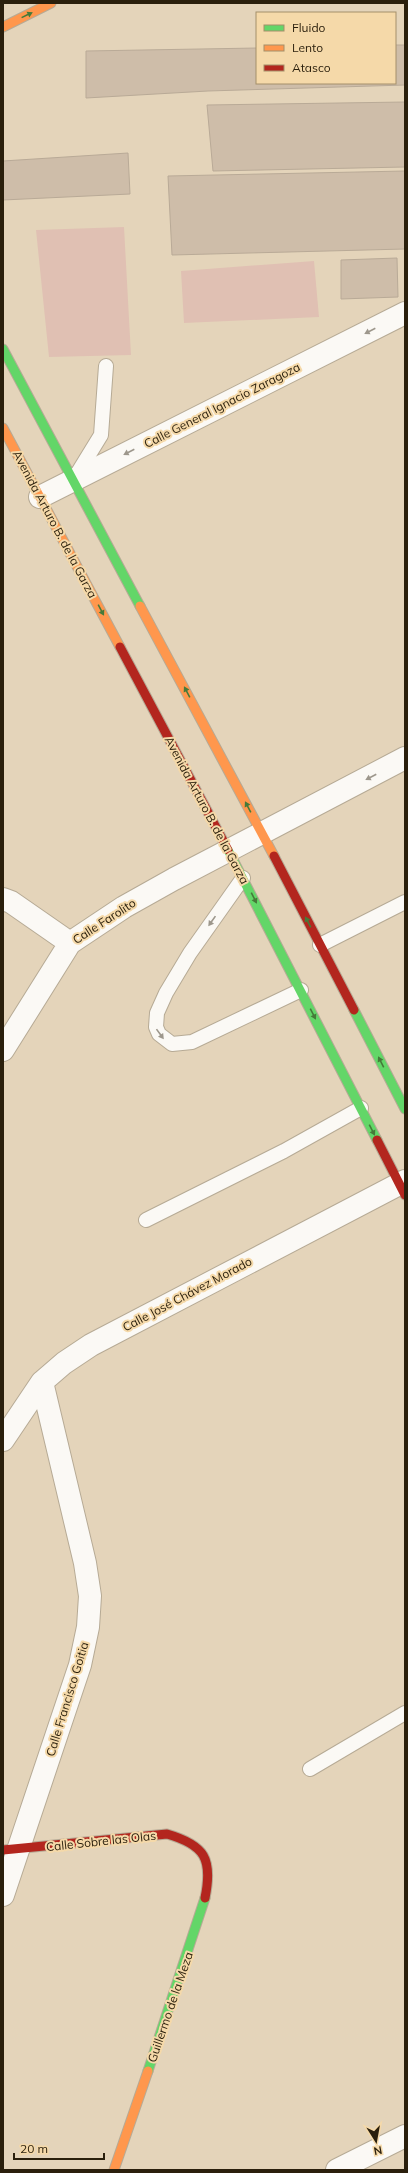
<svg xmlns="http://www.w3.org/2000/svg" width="408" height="2173" font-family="Mulish,sans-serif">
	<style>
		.green { fill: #e0c0b3 }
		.building { fill: #cebda9; stroke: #b9aa97 }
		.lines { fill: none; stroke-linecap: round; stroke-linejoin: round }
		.lane-casing { stroke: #b6aa95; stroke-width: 16 }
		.street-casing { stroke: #b6aa95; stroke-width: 24 }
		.fast-casing { stroke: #b6aa95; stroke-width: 11 }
		.slow-casing { stroke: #b6aa95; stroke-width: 11 }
		.jam-casing { stroke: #b6aa95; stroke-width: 11 }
		.lane { stroke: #fbf9f5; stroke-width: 14 }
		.street { stroke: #fbf9f5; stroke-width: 22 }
		.fast { stroke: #63d668; stroke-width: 9 }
		.slow { stroke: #ff974d; stroke-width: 9 }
		.jam { stroke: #b3261e; stroke-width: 9 }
		.oneway { fill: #467a3a }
		.oneway2 { fill: #9d978c }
		.labels { text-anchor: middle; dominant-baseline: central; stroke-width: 4; stroke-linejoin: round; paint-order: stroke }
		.street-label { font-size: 12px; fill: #2a1f0c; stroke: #f5d9a9 }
	</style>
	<rect width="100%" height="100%" fill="#e4d4ba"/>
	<!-- green -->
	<path class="green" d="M124 227 131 355 49 357 36 230Z
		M314 261 319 317 184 323 181 271Z"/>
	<!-- building -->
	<path class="building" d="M395 45H405V85L208 91 86 98V51L257 48V83H395Z
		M405 102V167L213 171 207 105Z
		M128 153 130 194 3 200V161Z
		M405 171V249L172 255 168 176Z
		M397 258 398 297 341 299V260Z"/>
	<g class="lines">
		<defs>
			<path id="lane" d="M74 479 101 435 106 366
				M243 878 190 953 166 993 157 1013 156 1027 159 1034 172 1044 192 1042 301 990
				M320 945 405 902
				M146 1220 284 1151 361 1108
				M310 1769 405 1713"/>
			<path id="street" d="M40 497 405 313
				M3 899 11 902 70 943
				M3 1050 70 943 124 907 174 879 405 758
				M3 1440 42 1382 64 1363 91 1345 405 1181
				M3 1895 80 1665 88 1627 90 1596 85 1563 42 1382
				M337 2170 405 2136"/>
			<path id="fast" d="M3 349 140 606
				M228 850 377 1140
				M354 1010 405 1109
				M148 2071 205 1898"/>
			<path id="slow" d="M3 27 51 3
				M3 428 120 647
				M140 606 274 856
				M114 2170 148 2071"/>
			<path id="jam" d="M120 647 228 850
				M274 856 354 1010
				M377 1140 405 1195
				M3 1850 167 1834C205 1845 213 1859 205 1898"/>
		</defs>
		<!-- lane casing -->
		<use href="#lane" class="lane-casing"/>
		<!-- street casing -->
		<use href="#street" class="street-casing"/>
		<!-- fast casing -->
		<use href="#fast" class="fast-casing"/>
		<!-- slow casing -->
		<use href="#slow" class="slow-casing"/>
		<!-- jam casing -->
		<use href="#jam" class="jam-casing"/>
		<!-- lane -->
		<use href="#lane" class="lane"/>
		<!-- street -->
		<use href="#street" class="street"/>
		<!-- fast -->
		<use href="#fast" class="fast"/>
		<!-- slow -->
		<use href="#slow" class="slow"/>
		<!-- jam -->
		<use href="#jam" class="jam"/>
	</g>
	<!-- one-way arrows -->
	<defs><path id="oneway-solid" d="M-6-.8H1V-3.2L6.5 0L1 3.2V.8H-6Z"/></defs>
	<g class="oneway">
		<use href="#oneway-solid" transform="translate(27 15) rotate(-26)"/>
		<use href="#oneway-solid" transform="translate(101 610) rotate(62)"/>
		<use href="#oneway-solid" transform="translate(187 692) rotate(-118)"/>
		<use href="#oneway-solid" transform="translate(248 807) rotate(-118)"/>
		<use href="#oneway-solid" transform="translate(254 898) rotate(63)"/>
		<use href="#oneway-solid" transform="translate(308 922) rotate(-118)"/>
		<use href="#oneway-solid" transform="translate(313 1014) rotate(63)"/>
		<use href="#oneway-solid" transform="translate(381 1062) rotate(-117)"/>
		<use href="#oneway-solid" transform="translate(372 1130) rotate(63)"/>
	</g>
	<g class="oneway2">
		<use href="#oneway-solid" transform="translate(370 331) rotate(153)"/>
		<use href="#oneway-solid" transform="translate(129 452) rotate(153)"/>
		<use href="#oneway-solid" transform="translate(371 777) rotate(152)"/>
		<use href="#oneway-solid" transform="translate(212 921) rotate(125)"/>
		<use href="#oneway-solid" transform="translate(160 1034) rotate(54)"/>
	</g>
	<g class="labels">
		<!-- street labels -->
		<g class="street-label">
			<text transform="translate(222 405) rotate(-27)">Calle General Ignacio Zaragoza</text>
			<text transform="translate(55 524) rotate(62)">Avenida Arturo B. de la Garza</text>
			<text transform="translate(207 810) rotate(62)">Avenida Arturo B. de la Garza</text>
			<text transform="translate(104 921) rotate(-33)">Calle Farolito</text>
			<text transform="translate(187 1294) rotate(-28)">Calle José Chávez Morado</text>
			<text transform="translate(67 1699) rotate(-73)">Calle Francisco Goitia</text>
			<text transform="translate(101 1841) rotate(-6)">Calle Sobre las Olas</text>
			<text transform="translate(170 2007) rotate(-71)">Guillermo de la Meza</text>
		</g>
	</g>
	<!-- border -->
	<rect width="408" height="2173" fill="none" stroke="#2a1f0c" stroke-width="8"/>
	<!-- legend -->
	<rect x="256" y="12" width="140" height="72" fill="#f5d9a9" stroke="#a48f6a"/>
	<rect x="264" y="25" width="20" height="6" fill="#63d668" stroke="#a48f6a"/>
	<text x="292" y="32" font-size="12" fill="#2a1f0c">Fluido</text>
	<rect x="264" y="45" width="20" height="6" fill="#ff974d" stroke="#a48f6a"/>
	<text x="292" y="52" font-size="12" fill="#2a1f0c">Lento</text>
	<rect x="264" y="65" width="20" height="6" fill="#b3261e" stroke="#a48f6a"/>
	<text x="292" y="72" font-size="12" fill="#2a1f0c">Atasco</text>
	<!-- north arrow -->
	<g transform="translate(376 2141) rotate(169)" stroke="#f5d9a9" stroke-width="3" paint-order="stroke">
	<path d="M0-3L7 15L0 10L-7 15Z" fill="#2a1f0c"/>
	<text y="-6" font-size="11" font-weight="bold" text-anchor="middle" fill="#2a1f0c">N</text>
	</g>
	<!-- scale -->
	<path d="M14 2153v6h90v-6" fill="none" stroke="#2a1f0c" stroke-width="2"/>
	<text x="20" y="2153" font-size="12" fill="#2a1f0c" stroke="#f5d9a9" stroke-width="3" paint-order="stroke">20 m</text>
</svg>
